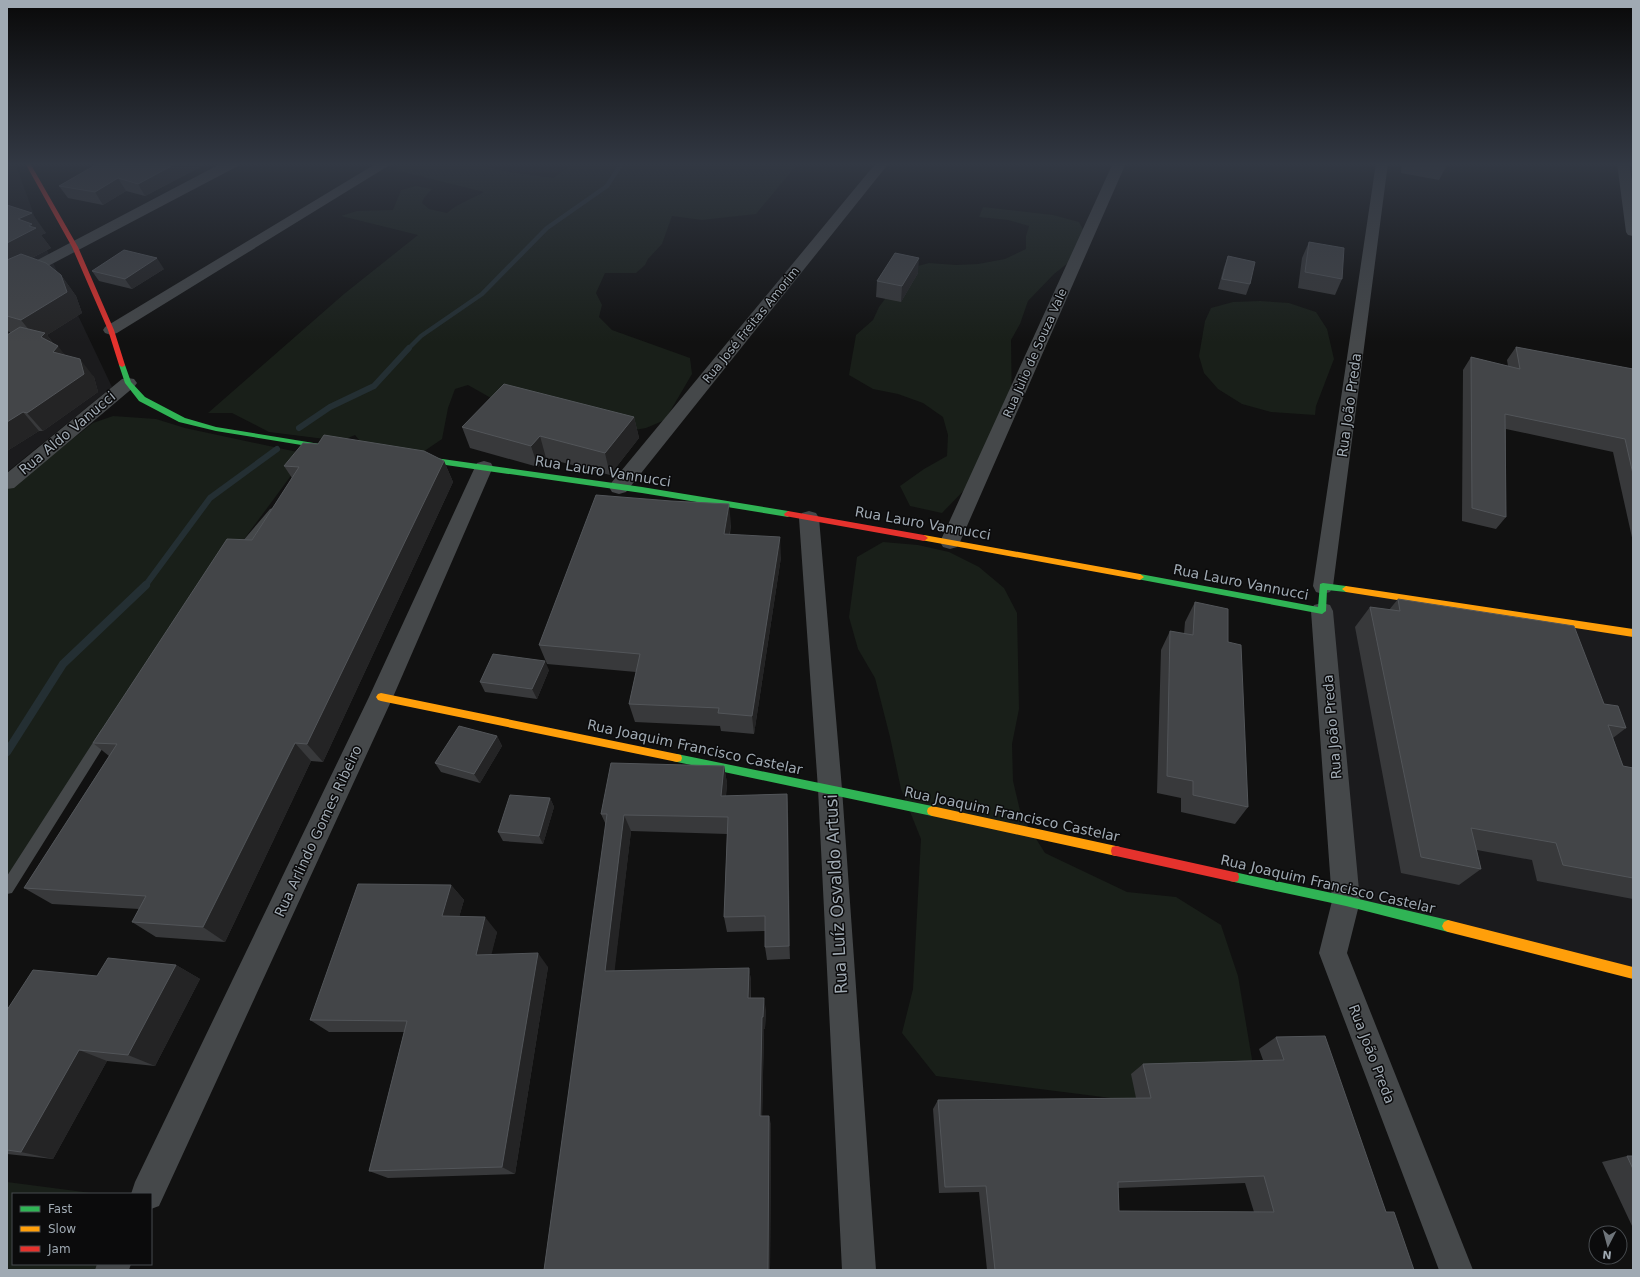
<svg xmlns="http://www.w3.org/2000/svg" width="1640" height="1277" font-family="'DejaVu Sans',sans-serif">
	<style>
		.built { fill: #1b1b1d }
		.green { fill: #191f19 }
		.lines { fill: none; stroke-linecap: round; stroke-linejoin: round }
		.stream-far2 { stroke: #242f33; stroke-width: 4.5 }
		.stream-far1 { stroke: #242f33; stroke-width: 6 }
		.stream { stroke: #242f33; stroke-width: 8 }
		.lane { fill: #45484a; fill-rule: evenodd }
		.street { fill: #45484a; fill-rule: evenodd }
		.fast { fill: #30b455; fill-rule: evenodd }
		.slow { fill: #ff9f0a; fill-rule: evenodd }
		.jam { fill: #e5322d; fill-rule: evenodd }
		.wall { fill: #38393b; fill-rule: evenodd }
		.shaded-wall { fill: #242425 }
		.building { fill: #434548; stroke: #525559; fill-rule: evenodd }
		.labels { text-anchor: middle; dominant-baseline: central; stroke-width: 3; stroke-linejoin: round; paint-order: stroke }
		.far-street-label { font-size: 12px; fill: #a0aab3; stroke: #0b0b0c }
		.street-label { font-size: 14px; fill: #a0aab3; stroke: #0b0b0c }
		.near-street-label { font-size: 17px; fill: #a0aab3; stroke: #0b0b0c }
	</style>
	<rect width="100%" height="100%" fill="#111"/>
	<!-- built -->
	<path class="built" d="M7 163H15L47 250 112 387 7 472Z
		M1323 586 1633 633V967L1346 901Z"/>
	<!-- green -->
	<path class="green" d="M399 163H469L503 171 553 178 575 163H786L795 167 756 214 702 220 672 216 662 244 648 259 645 265 636 273H605L596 293 602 305 599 317 612 330 690 358 692 374 665 420 646 428 629 431 491 398 468 385 455 389 448 408 442 439 420 454 364 446 355 435 341 441 269 432 232 413H208L344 294 418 235 341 216 357 211 393 210 401 190 416 186 432 189 424 198 422 203 429 209 447 213C458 203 472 199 484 192L395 170Z
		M983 207 1053 215 1079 222 1085 233 1087 248 1054 274 1028 301 1020 324 1011 340 1012 412 974 480 942 513 910 506 900 486 924 469 947 456 948 435 943 417 923 403 898 394 873 389 849 375 856 335 873 320 879 307 907 269 929 263 956 265 978 264 1005 259 1026 249V236L1029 226 1008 220 979 217Z
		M1260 301 1289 303 1316 312 1327 329 1334 359 1316 406 1315 415 1271 412 1242 404 1218 389 1204 373 1199 356 1205 321 1211 308 1233 302Z
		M113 416 156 419 185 428 307 454 166 645 7 889V490L93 423Z
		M883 542 918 545 949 552 979 567 1004 588 1017 613 1019 709 1012 744 1013 781 1021 815 1045 853 1127 892 1176 897 1221 925 1238 976 1260 1107 1203 1100 1111 1098 936 1076 902 1033 913 989 921 839 901 789 890 737 875 678 858 649 849 617 857 557Z
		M7 1182 99 1194H13V1264H108L104 1270H7Z"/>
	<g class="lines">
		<!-- stream-far2 -->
		<path class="stream-far2" d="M408 349 421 336 482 294 547 228 607 186 622 163"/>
		<!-- stream-far1 -->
		<path class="stream-far1" d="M299 428 330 407 374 386 409 348
			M145 586 210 498 277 449"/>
		<!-- stream -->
		<path class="stream" d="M7 752 63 664 146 585"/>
		<!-- lane -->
		<path class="lane" d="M273 508 278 511 276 513 244 555H236L235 552 236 549 270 509Z
			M105 729 109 730 111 734 109 738 12 893 7 894V876L101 730Z"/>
		<!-- street -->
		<path class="street" d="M222 163H239L238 166 12 285 7 287V276Z
			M377 163H393L117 333 111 335 105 333 103 330 105 327Z
			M876 163H889L626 492 619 494 612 492 609 487 612 482Z
			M1113 163H1126L960 542 957 547 950 549 943 547 940 542Z
			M1376 163H1388L1333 586 1330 592 1323 594 1316 592 1313 586Z
			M1617 163H1629L1633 186V236L1628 235 1626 232Z
			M128 378 134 379 137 383 134 387 14 488 7 489V473L122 379Z
			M484 461 491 463 493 467 393 697 159 1206 151 1209V1194H131L135 1182 369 697 475 467 477 463Z
			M809 511 816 513 819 518 842 789 876 1270H842L818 789 799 518 802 513Z
			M1322 603 1330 605 1333 611 1360 901 1347 953 1473 1270H1439L1319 953 1332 901 1311 611 1314 605Z
			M97 1264H131L129 1270H95Z"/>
		<!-- fast -->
		<path class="fast" d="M122 363 125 365 131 382 145 397 185 418 216 427 332 446 336 448 332 450 216 431 179 422 139 401 125 383 119 365Z
			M414 455 642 487 788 511 792 514 788 517 642 493 411 460 410 458Z
			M1140 574 1318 607 1320 584 1323 583 1346 586 1350 589 1346 592 1327 590 1326 611 1322 614 1137 579 1136 577Z
			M677 754 932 806 936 808 937 811 936 814 932 816 677 762 673 761 672 758 673 755Z
			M1234 872 1346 896 1448 920 1452 922 1454 926 1452 930 1448 932 1346 906 1234 882 1230 881 1229 877 1230 873Z"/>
		<!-- slow -->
		<path class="slow" d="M924 535 1140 574 1144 577 1140 580 921 540 920 538Z
			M1346 586 1633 629V637L1346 592 1342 589Z
			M381 693 677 754 681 755 682 758 681 761 677 762 381 701 378 700 376 697 378 694Z
			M932 806 1116 846 1120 847 1121 851 1120 855 1116 856 932 816 928 814 927 811 928 808Z
			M1448 920 1633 967V979L1448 932 1444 930 1442 926 1444 922Z"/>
		<!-- jam -->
		<path class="jam" d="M25 163H30L78 247 114 330 125 365 124 366 122 367 119 365 108 330 72 247Z
			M788 511 924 535 928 538 924 541 785 516 784 514Z
			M1116 846 1234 872 1238 873 1239 877 1238 881 1234 882 1116 856 1112 855 1111 851 1112 847Z"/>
	</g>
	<!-- wall -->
	<path class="wall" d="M99 163H208L145 196 126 191 103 205 68 198 59 186Z
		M1402 163H1448L1439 180 1401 173Z
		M7 205 46 233 41 235 51 248 32 258 61 275 76 296 82 313 47 335 53 343 65 355 94 377 98 392 43 431H39L7 451 10 332 7 331Z
		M1309 242 1342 279 1335 295 1298 288 1302 258Z
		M1228 256 1250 284 1246 295 1218 289 1224 267Z
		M164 269 132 289 99 281 92 271Z
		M918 273 901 302 876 297 877 281Z
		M1516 347 1633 369V542L1613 452 1506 429V517L1496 529 1462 521 1463 370 1471 357 1508 366 1507 360Z
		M634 417 639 438 610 475 546 458 538 467 470 448 462 427Z
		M444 461 453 482 323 762 311 761 225 942 156 937 132 922 139 909 52 904 24 888 109 756 93 743 252 540 292 478 284 466Z
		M731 524 730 534 781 557 754 734 721 731 720 726 635 722 629 704 636 672 547 664 539 645Z
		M1398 599 1604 704 1626 728 1613 738 1623 766 1633 768V899L1537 881 1532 860 1477 850 1481 869 1459 885 1401 873 1355 627 1370 607 1389 610Z
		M1195 602 1228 642 1248 807 1235 824 1181 812V798L1157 793 1161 650 1170 631 1184 634 1185 622Z
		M549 670 537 699 485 692 480 682Z
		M497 736 502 746 480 783 441 772 435 763Z
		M724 766 727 783 726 796 787 794 788 811 790 959 767 960 765 947V931L727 932 724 917 727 834 631 831 614 971 749 968 751 981V998L766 1010 765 1028 764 1029 762 1116 771 1124 770 1270H544L606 825 601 814Z
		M550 798 554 807 543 844 503 841 498 832Z
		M451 885 464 900 459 917 497 932 491 954 548 967 515 1174 388 1178 369 1171 404 1032H329L310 1020Z
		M176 965 200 979 155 1066 107 1061 53 1159 7 1154V1010L97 976Z
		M1276 1037 1386 1212 1414 1270H987L979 1192 939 1193 933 1109 938 1100 1136 1098 1131 1074 1143 1064 1263 1060 1259 1049ZM1245 1183 1254 1212 1119 1211 1118 1188Z
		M1627 1156H1633V1228L1602 1162Z"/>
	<!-- shaded-wall -->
	<path class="shaded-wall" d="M177 163H208L145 196 138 184Z
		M118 178 126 191 103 205 95 192Z
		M32 213 46 233 41 235 51 248 18 265 7 275V243L18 219Z
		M157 258 164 269 132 289 125 279Z
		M919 258 918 273 901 302 902 286Z
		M61 275 76 296 82 313 47 335 56 348 58 346 72 364 38 341 21 320Z
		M80 359 94 377 98 392 43 431 27 413Z
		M23 412 39 431 7 451V422Z
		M634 417 639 438 610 475 605 453Z
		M540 436 546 458 538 467 531 446Z
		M444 461 453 482 323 762 307 744Z
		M729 504 731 524 726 553 724 534Z
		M780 537 781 557 754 734 752 716Z
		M545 661 549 670 537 699 532 689Z
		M497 736 502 746 480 783 474 774Z
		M295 743 311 761 225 942 203 927Z
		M724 766 727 783 724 813 721 796Z
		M787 794 788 811 790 959 789 946Z
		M550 798 554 807 543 844 539 836Z
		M624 815 631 831 613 984 605 971Z
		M451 885 464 900 455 931 442 916Z
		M485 917 497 932 488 969 476 955Z
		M538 953 548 967 515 1174 502 1167Z
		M176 965 200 979 155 1066 128 1055Z
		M749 968 751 981 750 1010 748 998Z
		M764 998 766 1010 765 1028 764 1029 762 1124 760 1116 762 1017Z
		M79 1050 107 1061 53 1159 21 1152Z
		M769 1116 771 1124 770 1270H768Z"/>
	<!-- building -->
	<path class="building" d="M99 163H177L138 184 118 178 95 192 59 186Z
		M7 205 32 213 18 219 32 224 29 226 36 228 7 243Z
		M1309 242 1344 248 1342 279 1305 272Z
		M124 250 157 258 125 279 92 271Z
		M895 253 919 258 902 286 877 281Z
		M21 254 46 263 61 275 67 292 21 320 7 316V260Z
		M1228 256 1255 262 1250 284 1222 279Z
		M20 327 45 333 41 337 58 346 53 352 80 359 84 374 27 413 23 412 7 422V335Z
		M1516 347 1633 369V474L1625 439 1505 414 1506 517 1472 508 1471 357 1520 369Z
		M504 384 634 417 605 453 540 436 531 446 462 427Z
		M324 435 424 451 444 461 307 744 295 743 203 927 132 922 146 896 24 888 117 744 93 743 227 539 252 540 299 467 284 466 303 443 318 444Z
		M596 495 671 501 729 504 724 534 780 537 752 716 718 713 719 708 629 704 640 654 539 645Z
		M1398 599 1574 626 1604 704 1618 706 1626 728 1608 725 1623 766 1633 768V878L1563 865 1556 843 1471 828 1481 869 1421 857 1370 607 1400 611Z
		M1195 602 1228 609V642L1241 645 1248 807 1193 795V781L1167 776 1170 631 1193 635Z
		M493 654 545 661 532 689 480 682Z
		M459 726 497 736 474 774 435 763Z
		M611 763 724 766 721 796 787 794 789 946 765 947V916L724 917 728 817 624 815 605 971 749 968 748 998H764L763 1017H762L760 1116H769L768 1270H544L607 814H601Z
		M510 795 550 798 539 836 498 832Z
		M358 884 451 885 442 916 485 917 476 955 538 953 502 1167 369 1171 407 1021 310 1020Z
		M108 958 176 965 128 1055 79 1050 21 1152 7 1150V1010L33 970 97 976Z
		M1325 1036 1386 1212H1394L1414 1270H995L986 1186 945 1187 938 1100 1151 1098 1143 1064 1284 1060 1276 1037ZM1264 1176 1274 1212 1119 1211 1118 1182Z
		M1627 1156H1633V1169Z"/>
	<!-- sky -->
	<linearGradient id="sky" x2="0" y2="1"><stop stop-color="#090909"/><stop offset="0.48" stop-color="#323843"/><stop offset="1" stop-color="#323843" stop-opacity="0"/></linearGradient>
	<rect width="1640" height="342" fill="url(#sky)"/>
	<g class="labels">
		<!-- far-street labels -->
		<g class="far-street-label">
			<text transform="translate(751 325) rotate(-51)">Rua José Freitas Amorim</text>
			<text transform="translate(1035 353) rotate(-66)">Rua Jùlio de Souza Vale</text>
		</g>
		<!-- street labels -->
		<g class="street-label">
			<text transform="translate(1349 405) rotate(-82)">Rua João Preda</text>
			<text transform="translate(67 433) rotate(-40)">Rua Aldo Vanucci</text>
			<text transform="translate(603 471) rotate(9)">Rua Lauro Vannucci</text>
			<text transform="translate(923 523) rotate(10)">Rua Lauro Vannucci</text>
			<text transform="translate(1241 582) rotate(11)">Rua Lauro Vannucci</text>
			<text transform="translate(1332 727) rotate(-95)">Rua João Preda</text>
			<text transform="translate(695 747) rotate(12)">Rua Joaquim Francisco Castelar</text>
			<text transform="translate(1012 814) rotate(12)">Rua Joaquim Francisco Castelar</text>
			<text transform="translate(318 831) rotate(-65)">Rua Arlindo Gomes Ribeiro</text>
			<text transform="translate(1328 884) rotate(13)">Rua Joaquim Francisco Castelar</text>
			<text transform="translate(1372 1054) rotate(69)">Rua João Preda</text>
		</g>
		<!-- near-street labels -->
		<g class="near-street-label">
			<text transform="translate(836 894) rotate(-93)">Rua Luíz Osvaldo Artusi</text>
		</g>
	</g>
	<!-- border -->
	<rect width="1640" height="1277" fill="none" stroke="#a0aab3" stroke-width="16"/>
	<!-- legend -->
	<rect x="12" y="1193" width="140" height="72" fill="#0b0b0c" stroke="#474b4f"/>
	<rect x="20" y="1206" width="20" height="6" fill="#30b455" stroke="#474b4f"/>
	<text x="48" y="1213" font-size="12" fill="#a0aab3">Fast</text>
	<rect x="20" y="1226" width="20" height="6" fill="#ff9f0a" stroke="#474b4f"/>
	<text x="48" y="1233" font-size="12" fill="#a0aab3">Slow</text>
	<rect x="20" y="1246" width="20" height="6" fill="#e5322d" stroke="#474b4f"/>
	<text x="48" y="1253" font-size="12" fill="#a0aab3">Jam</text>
	<!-- north arrow -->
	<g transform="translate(1608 1245) rotate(186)"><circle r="19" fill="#0b0b0c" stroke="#474b4f"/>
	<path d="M0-3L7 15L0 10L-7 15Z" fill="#6e747a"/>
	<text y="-6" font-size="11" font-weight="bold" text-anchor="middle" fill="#a0aab3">N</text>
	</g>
</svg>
